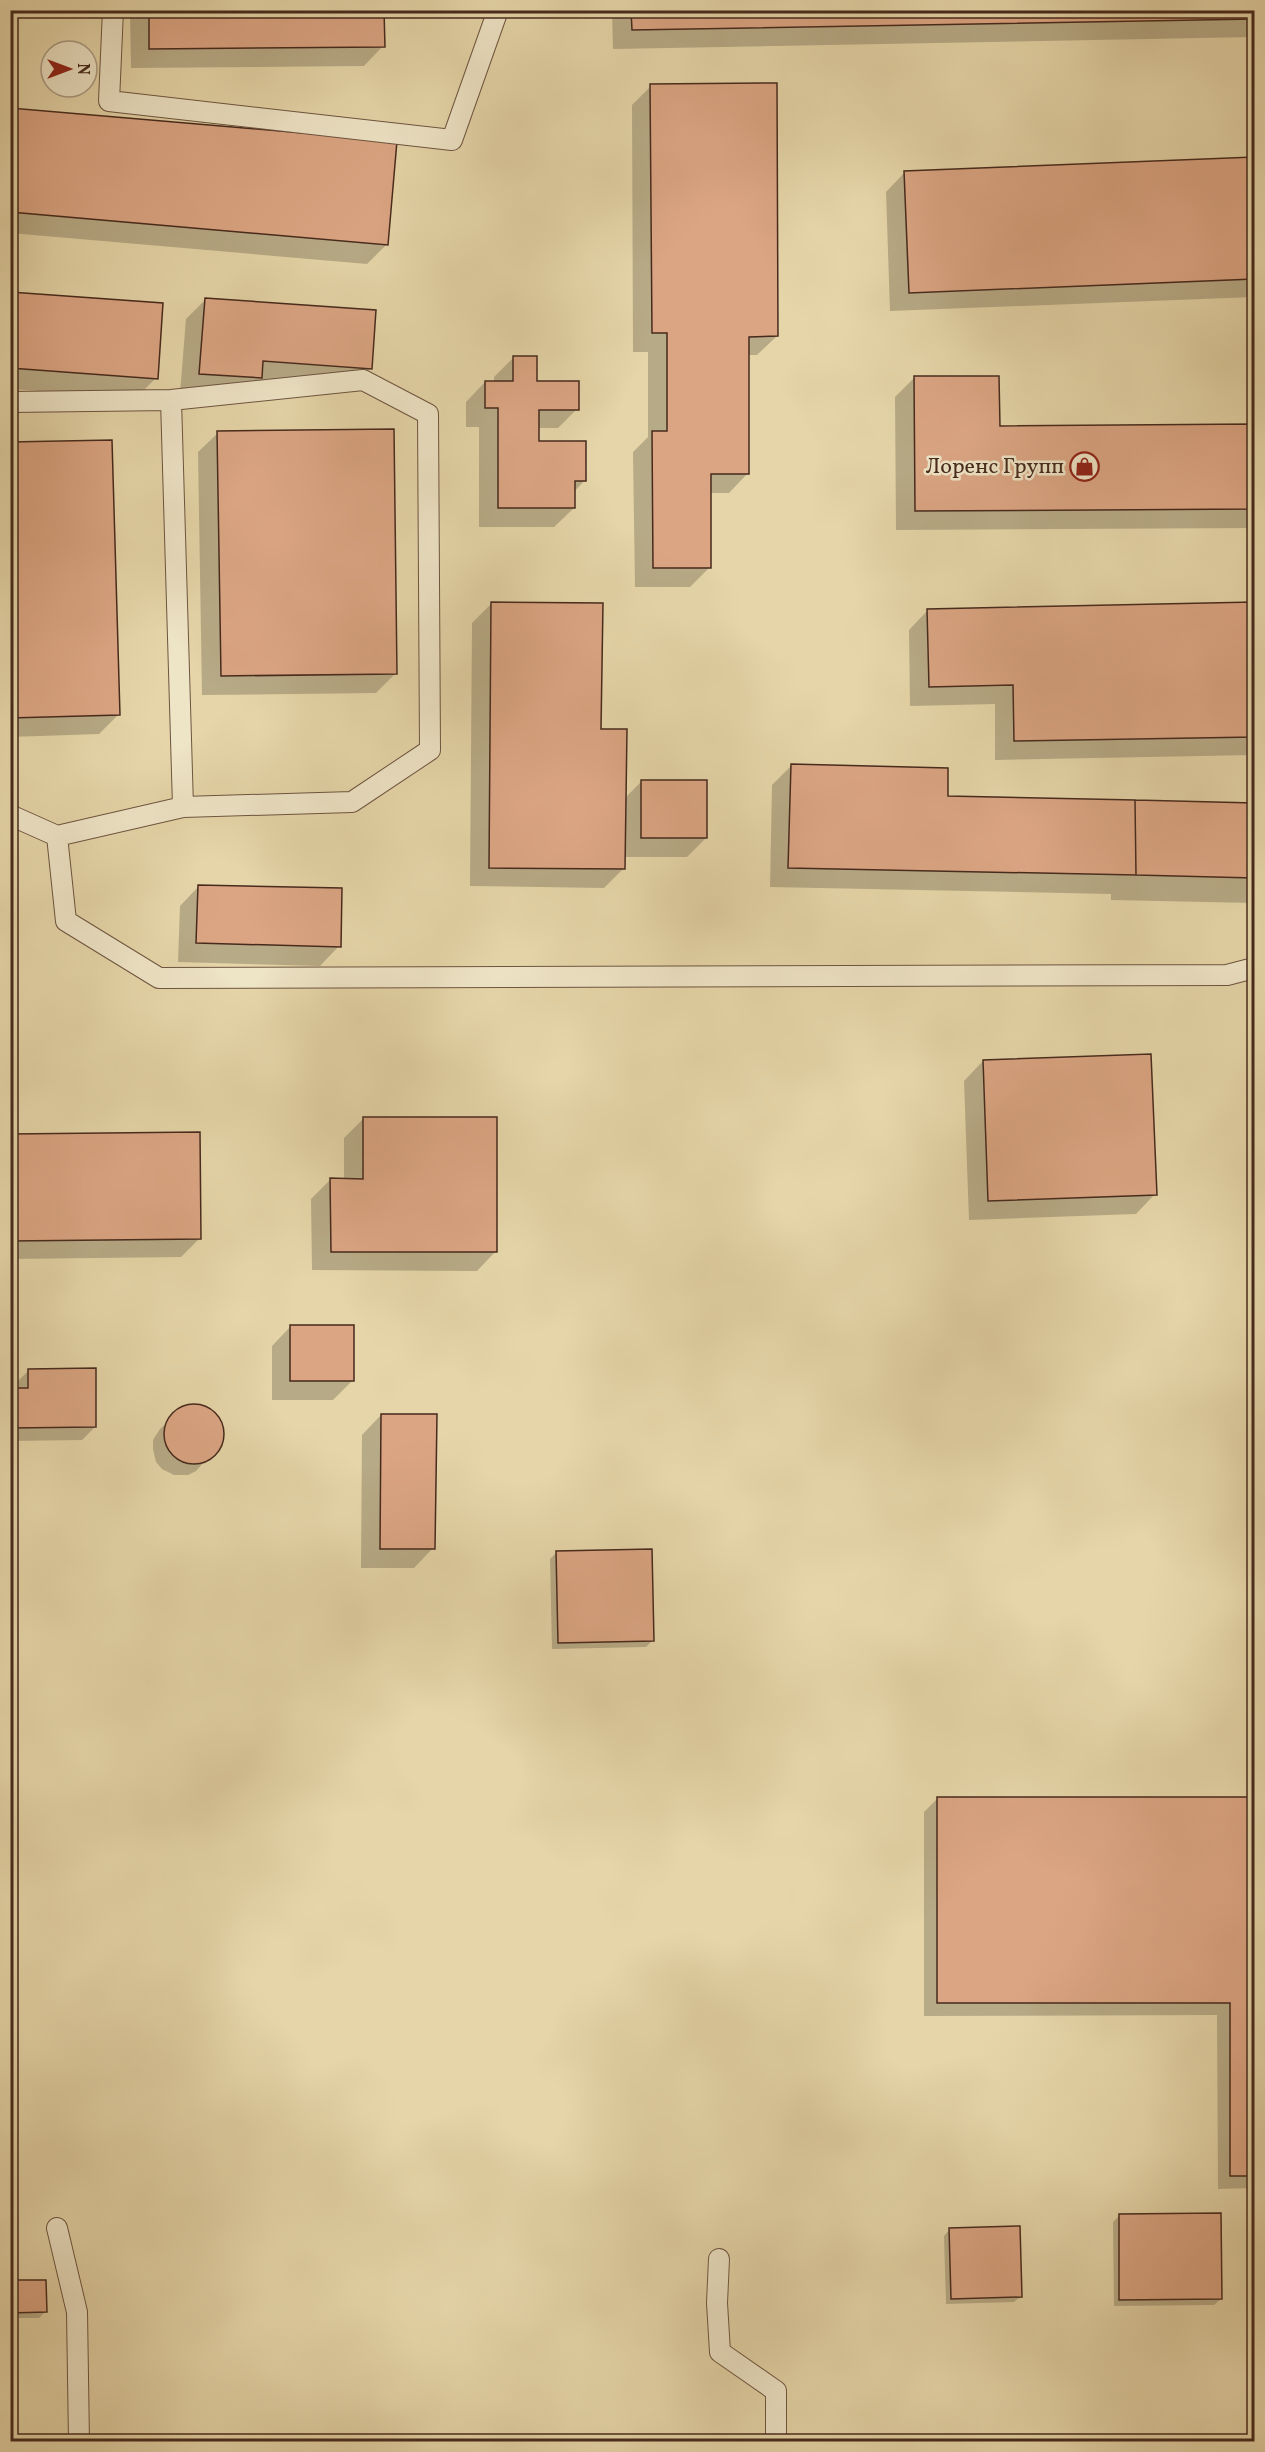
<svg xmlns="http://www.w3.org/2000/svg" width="1265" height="2452" font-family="Vollkorn,serif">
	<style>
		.shadow { fill: #0003 }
		.building { fill: #dba583; stroke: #472a1d; stroke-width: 1.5 }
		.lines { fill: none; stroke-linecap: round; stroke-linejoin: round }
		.service-casing { stroke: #6e5540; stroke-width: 22 }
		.service { stroke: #eee4c6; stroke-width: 20 }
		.labels { text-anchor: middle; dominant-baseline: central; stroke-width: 5; stroke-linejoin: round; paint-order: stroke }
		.poi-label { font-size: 22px; fill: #472a1d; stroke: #eee4c6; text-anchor: end }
	</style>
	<rect width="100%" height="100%" fill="#e5d5a8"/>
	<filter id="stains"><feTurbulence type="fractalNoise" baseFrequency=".00333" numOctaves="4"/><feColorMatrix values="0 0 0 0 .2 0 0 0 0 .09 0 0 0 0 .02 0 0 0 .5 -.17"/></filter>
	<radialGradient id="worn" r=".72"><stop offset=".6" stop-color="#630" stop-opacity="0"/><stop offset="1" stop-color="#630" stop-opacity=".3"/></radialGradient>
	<!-- shadow -->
	<path class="shadow" d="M130 10H383V46L364 66 131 68Z
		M612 10H1254V37L613 49Z
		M651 86 777 336 757 355H747L748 473 729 493H709L710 567 690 587H635L633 452 648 437V352H633L632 105Z
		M10 109 387 244 367 264 10 233Z
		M1254 158V297L890 311 886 192 905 172Z
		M10 294 156 378 137 397 10 389Z
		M205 300 371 368 351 387 257 381 241 397 180 393 186 319Z
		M514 357 535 383 577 409 558 428H537V442L585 480 574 492V508L554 527H479V427H466V402L485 382H494V377Z
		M914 378 998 427 1254 425V528L896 530 895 397Z
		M218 433 396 673 376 693 202 695 198 452Z
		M10 444 118 715 99 734 10 737Z
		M492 603 624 799 642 781 706 838 687 857H624V868L604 888 470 886 472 623Z
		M1254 604V755L995 760V704L910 706 909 630 928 610Z
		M791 766 946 798 1254 804V903L1111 900V894L770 887 772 785Z
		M199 886 339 946 320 966 178 962 180 906Z
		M983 1061 1155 1194 1136 1214 969 1220 964 1081Z
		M363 1119 496 1251 477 1271 312 1270 311 1199 331 1179 344 1180V1138Z
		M10 1136 200 1238 181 1257 10 1259Z
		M291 1326 352 1381 333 1400H272V1346Z
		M29 1370 95 1427 82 1440 10 1441V1389H16V1383Z
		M199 1406 207 1408 220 1421 223 1434 221 1443 196 1471 188 1475H174L162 1469 156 1462 153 1449V1440L160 1429 181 1409Z
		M381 1415 433 1548 414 1568H361L362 1435Z
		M556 1553 653 1640 646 1647 552 1649 550 1559Z
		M1254 1798V2188L1218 2189 1217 2015 924 2016V1812L937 1799Z
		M1119 2216 1221 2299 1214 2305 1114 2306 1113 2222Z
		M950 2229 1021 2296 1014 2302 946 2304 944 2236Z
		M10 2281 45 2312 39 2318H10Z"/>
	<!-- building -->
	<path class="building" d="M149 10H384L385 47 149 49Z
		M631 10H1254V19L632 30Z
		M777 83 778 336 749 337V474H711V568H653L652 431H667V333H652L650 84Z
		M10 108 397 141 388 245 10 212Z
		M1254 157V279L909 293 904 171Z
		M10 292 163 303 158 379 10 368Z
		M205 298 376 310 372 369 263 361 262 378 199 374Z
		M513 356H537V381H579V410H539V441H586V481H575V508H498V408H485V381H513Z
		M914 376H999L1000 426 1254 424V509L915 511Z
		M394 429 397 674 221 676 217 431Z
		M112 440 120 715 10 718V442Z
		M491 602 603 603 601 729H627L625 869 489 868Z
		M1254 602V737L1014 741 1013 685 929 687 927 609Z
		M791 764 948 768V796L1135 800 1136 875 788 868Z
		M641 780H707V838H641Z
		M1135 800 1254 803V878L1136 875Z
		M198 885 342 888 341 947 196 943Z
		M1151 1054 1157 1195 988 1201 983 1060Z
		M363 1117H497V1252H331L330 1178 363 1179Z
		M200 1132 201 1239 10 1241V1134Z
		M290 1325H354V1381H290Z
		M96 1368V1427L10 1428V1388H28V1369Z
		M164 1434a30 30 0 1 1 60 0a30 30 0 1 1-60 0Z
		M381 1414H437L435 1549H380Z
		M652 1549 654 1641 558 1643 556 1551Z
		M937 1797H1254V2176H1230V2003H937Z
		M1221 2213 1222 2299 1119 2300V2214Z
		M1020 2226 1022 2297 951 2299 949 2228Z
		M10 2280H46L47 2312 10 2313Z"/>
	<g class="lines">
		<defs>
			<path id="service" d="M113 10 109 101 452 140 498 10
				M171 400 183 807
				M10 402 171 400 363 380 428 414 430 750 352 802 183 807 57 836 10 815
				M57 836 66 921 159 978 1227 975 1254 968
				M57 2228 77 2312 79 2442
				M719 2259 717 2303 720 2352 776 2391V2442"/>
		</defs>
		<!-- service casing -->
		<use href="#service" class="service-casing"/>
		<!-- service -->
		<use href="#service" class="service"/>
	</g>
	<!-- icons -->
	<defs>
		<symbol id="shop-ring" viewBox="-11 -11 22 22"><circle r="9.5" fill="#eee4c6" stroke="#8f2418" stroke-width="1.5"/><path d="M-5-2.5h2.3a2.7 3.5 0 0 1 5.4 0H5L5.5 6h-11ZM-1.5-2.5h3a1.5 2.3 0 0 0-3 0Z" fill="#8f2418"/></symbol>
	</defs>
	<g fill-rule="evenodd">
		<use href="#shop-ring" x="1068" y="450" width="33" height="33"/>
	</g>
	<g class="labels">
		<!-- poi labels -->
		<g class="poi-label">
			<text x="1064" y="467">Лоренс Групп</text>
		</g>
	</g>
	<!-- margin -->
	<rect width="1265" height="2452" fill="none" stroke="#e5d5a8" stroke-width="36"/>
	<rect x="12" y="12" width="1241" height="2428" fill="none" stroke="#472a1d" stroke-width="3"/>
	<rect x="18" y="18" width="1229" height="2416" fill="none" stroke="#472a1d" stroke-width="1.5"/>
	<!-- north arrow -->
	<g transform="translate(69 69) rotate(90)"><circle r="28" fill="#eee4c6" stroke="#ab9a82" stroke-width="1.5"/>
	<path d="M0-4.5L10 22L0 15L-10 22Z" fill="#8f2418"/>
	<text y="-9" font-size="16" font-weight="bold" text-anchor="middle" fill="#472a1d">N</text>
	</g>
	<rect width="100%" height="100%" filter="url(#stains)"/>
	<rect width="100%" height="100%" fill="url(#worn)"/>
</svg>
